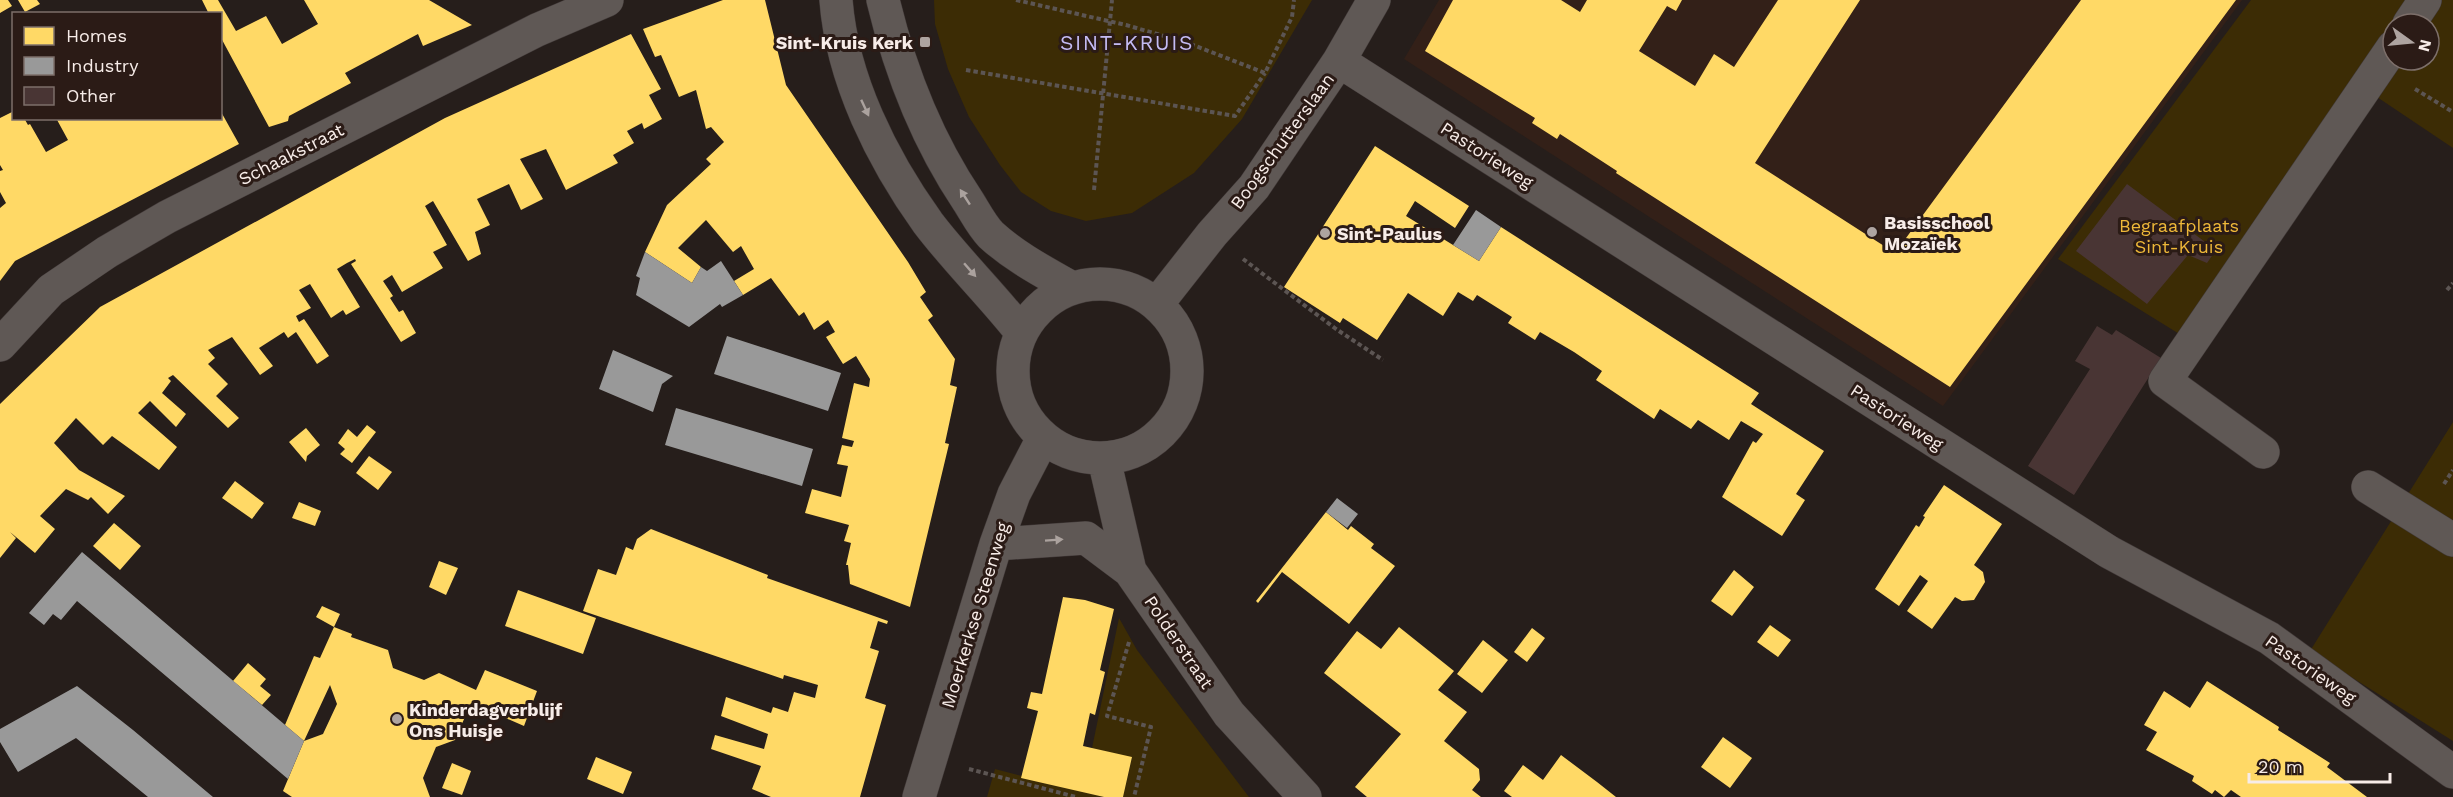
<svg xmlns="http://www.w3.org/2000/svg" width="2453" height="797" font-family="'Work Sans',sans-serif">
	<style>
		.built { fill: #332018 }
		.green { fill: #3c2c05; fill-rule: evenodd }
		.homes { fill: #ffd966; fill-rule: evenodd }
		.industry { fill: #999 }
		.building { fill: #493534 }
		.lines { fill: none; stroke-linecap: round; stroke-linejoin: round }
		.minor-casing { stroke: #413938; stroke-width: 34 }
		.path { stroke: #5c5553; stroke-width: 4; stroke-dasharray: 4.5 3; stroke-linecap: butt }
		.minor { stroke: #5f5855; stroke-width: 33 }
		.oneway { fill: #aba29e }
		.poi-dot { fill: #aea4a0; stroke: #2b1b16; stroke-width: 2 }
		.labels { text-anchor: middle; dominant-baseline: central; stroke-width: 6; stroke-linejoin: round; paint-order: stroke }
		.poi-label { font-size: 18px; font-weight: bold; fill: #f7ece8; stroke: #2b1b16; text-anchor: start }
		.street-label { font-size: 18px; fill: #f7ece8; stroke: #2b1b16 }
		.park-label { font-size: 18px; fill: #eeb839; stroke: #2b1b16 }
		.quarter-label { font-size: 21px; letter-spacing: 1.5px; fill: #c4bbf4; stroke: #2b1b16 }
	</style>
	<rect width="100%" height="100%" fill="#261e1b"/>
	<!-- built -->
	<path class="built" d="M1439 0H2242L1943 406 1404 59Z"/>
	<!-- green -->
	<path class="green" d="M934 0H1312L1242 119 1194 173 1132 213 1086 221 1051 211 1021 192 1000 165 969 117 948 69 935 24Z
		M2251 0H2453V148L2374 95 2202 348 2058 259ZM2393 24H2429V60H2393Z
		M2453 422V741L2310 651Z
		M1119 618 1137 650 1249 797H1123L1132 758 1092 748Z
		M995 769 1104 797H987Z"/>
	<!-- homes -->
	<path class="homes" d="M0 0H8L12 6 0 13Z
		M18 0H37L40 4 25 12Z
		M202 0H218L236 31 266 16 282 44 318 24 304 0H429L472 25 423 46 418 34 345 73 351 83 289 116 288 121 269 127 220 36V14H209Z
		M723 0H765L786 85 908 262 926 292 920 297 933 316 928 320 955 359 950 385 957 387 945 443 949 444 910 607 850 584 848 565H846L851 543 844 541 849 525 805 513 812 489 841 497 848 466 837 464 842 445 852 447 854 441 842 438 854 383 869 387 870 379 856 356 843 364 826 337 835 332 828 320 814 330 804 312 799 316 771 278 743 295 734 281 754 269 741 246 733 252 706 220 678 248 701 267 692 283 645 252 667 205 711 164 706 159 724 142 711 127 706 129 696 90 679 97 661 55 655 57 643 29Z
		M1453 0H1561L1580 12 1587 0H1682L1676 11 1667 6 1639 51 1695 86 1714 54 1734 67 1778 0H1860L1755 163 1895 253 2081 0H2236L1950 387 1616 173 1617 171 1560 134 1557 139 1532 123 1535 118 1425 51Z
		M631 34 661 89 649 95 662 119 644 129 642 123 627 131 634 143 613 155 618 163 566 190 546 149 520 159 543 199 521 210 509 184 477 199 490 225 475 232 481 254 468 261 433 201 425 206 447 245 433 252 443 268 402 292 392 275 383 281 393 296 390 298 399 312 403 310 416 333 401 342 351 264 356 261 355 259 347 263 337 269 360 307 346 315 343 310 331 318 310 284 299 290 311 308 296 316 299 322 304 319 329 356 317 364 296 332 288 338 284 332 259 348 273 366 260 375 232 337 208 350 215 358 208 364 228 384 216 396 239 418 228 428 173 375 168 378 171 381 162 393 186 414 176 427 150 401 138 413 177 447 159 470 112 436 103 445 76 418 54 443 79 470 125 496 108 514 91 497 88 500 66 489 40 516 55 529 35 553 10 532 16 538 0 558V404L100 307 445 118Z
		M220 110 239 144 15 261 0 281V208L6 203 0 192V171L3 170 0 165V118L14 111V118H24L28 125 30 124 46 152 68 140 56 118H220Z
		M1375 146 1469 206 1455 228 1415 201 1406 216 1479 261 1501 227 1759 393 1751 404 1824 451 1796 494 1805 500 1782 536 1722 497 1753 441 1756 443 1763 434 1741 421 1729 440 1698 420 1691 429 1660 409 1654 419 1596 380 1602 371 1574 352 1540 332 1535 340 1508 323 1512 317 1477 295 1473 301 1458 292 1443 316 1408 293 1377 340 1343 318 1340 323 1284 287Z
		M367 425 376 432 352 463 340 454 345 449 338 443 348 429 357 437Z
		M306 428 320 445 307 456 306 462 289 442Z
		M369 456 392 472 378 490 356 473Z
		M235 481 264 503 252 519 222 498Z
		M1944 485 2002 524 1974 565 1983 572 1985 582 1974 600 1962 601 1955 597 1932 629 1907 611 1928 581 1920 575 1899 606 1875 589 1916 525 1919 527 1925 517 1923 516Z
		M299 502 321 511 315 526 292 518Z
		M1326 512 1348 530 1351 526 1374 544 1371 548 1395 566 1349 624 1282 572 1258 603 1256 601Z
		M114 523 141 546 120 570 93 546Z
		M651 529 768 575 767 578 888 621 887 624 878 621 870 648 879 651 865 698 886 705 860 797H771L752 789 761 766 711 749 715 735 764 749 768 734 721 716 726 697 771 713 773 707 788 712 794 692 815 698 818 685 784 675 783 679 583 611 598 569 616 575 626 547 633 550 637 539Z
		M439 561 458 568 446 595 429 587Z
		M1734 570 1754 587 1732 616 1711 601Z
		M518 590 596 618 583 654 505 626Z
		M1063 597 1085 600 1114 609 1100 670 1105 672 1095 715 1090 713 1083 746 1132 757 1123 797H1104L1021 778 1038 711 1027 708 1031 692 1042 694Z
		M322 606 340 614 334 627 316 617Z
		M1770 625 1791 640 1778 657 1757 642Z
		M334 627 352 634 351 637 388 650 393 668 424 680 439 673 476 690 485 670 537 691 524 726 471 703 455 740 436 747 423 778 430 797H292L283 791 304 741 285 725 314 656 320 658ZM330 685 337 704 323 734 304 741Z
		M1399 627 1454 671 1438 690 1467 712 1444 741 1479 769 1480 780 1472 790 1481 797H1367L1355 787 1401 734 1324 673 1357 631 1381 649Z
		M1532 628 1545 638 1527 662 1514 652Z
		M1483 640 1508 660 1482 693 1457 674Z
		M248 663 266 679 260 686 271 695 262 705 233 681Z
		M2207 681 2279 727 2278 730 2330 763 2327 767 2367 797H2241L2231 790 2224 797 2215 790 2212 794 2192 781 2194 776 2146 750 2157 732 2144 725 2164 691 2190 708Z
		M1723 737 1752 758 1730 788 1701 767Z
		M1561 755 1597 782 1616 797H1512L1504 791 1523 765 1543 780Z
		M596 757 632 772 623 794 587 779Z
		M452 763 471 771 462 795 442 788Z"/>
	<!-- industry -->
	<path class="industry" d="M1476 210 1501 227 1479 261 1453 245Z
		M645 252 692 283 701 267 707 271 721 261 743 295 722 307 720 304 689 327 636 295 640 278 636 276Z
		M727 336 841 373 828 411 714 374Z
		M613 350 673 376 662 384 653 412 599 389Z
		M676 408 813 449 802 486 665 445Z
		M1337 498 1358 514 1347 528 1326 512Z
		M82 552 304 741 288 779 77 601 61 620 53 614 44 625 29 613Z
		M77 686 133 730 213 797H148L76 738 18 772 0 742V729Z"/>
	<!-- building -->
	<path class="building" d="M2127 184 2216 250 2207 263 2188 255 2147 304 2076 251Z
		M2097 326 2112 335 2116 330 2161 358 2074 495 2028 466 2090 369 2075 361Z"/>
	<g class="lines">
		<defs>
			<path id="minor" d="M836 0C842 79 882 159 928 223 956 260 992 295 1021 332
				M883 0C900 71 927 140 968 201 975 212 982 226 991 235 1015 257 1044 272 1072 288
				M2409 24 2425 0
				M1339 61 2109 552 2269 638 2453 772
				M1013 371a87 87 0 1 1 174 0a87 87 0 1 1-174 0Z
				M1157 304 1212 234 1254 187 1339 61 1374 0
				M0 345 51 290 107 252 167 217 537 30 607 0
				M2263 452 2165 381 2393 47
				M1104 459 1130 571 1229 714 1305 797
				M2368 487 2453 540
				M996 544 1086 538 1130 571
				M919 797 996 544 1014 494 1043 438"/>
		</defs>
		<!-- minor casing -->
		<use href="#minor" class="minor-casing"/>
		<!-- path -->
		<path class="path" d="M1016 0 1126 25 1188 43 1265 73 1292 17 1294 0
			M966 70 1235 116 1265 73
			M2415 89 2453 112
			M1094 190 1112 0
			M1243 259 1336 329 1383 360
			M2447 290 2453 283
			M2444 484 2453 470
			M1129 642 1107 716 1151 727 1134 797
			M969 769 1076 797"/>
		<!-- minor -->
		<use href="#minor" class="minor"/>
	</g>
	<!-- one-way arrows -->
	<defs><path id="oneway-solid" d="M-6-.8H1V-3.2L6.5 0L1 3.2V.8H-6Z" transform="scale(1.5)"/></defs>
	<g class="oneway">
		<use href="#oneway-solid" transform="translate(865 108) rotate(65)"/>
		<use href="#oneway-solid" transform="translate(965 197) rotate(-123)"/>
		<use href="#oneway-solid" transform="translate(970 270) rotate(49)"/>
		<use href="#oneway-solid" transform="translate(1054 540) rotate(-4)"/>
	</g>
	<!-- markers -->
	<g class="poi-dot">
		<rect x="919" y="36" width="12" height="12" rx="3"/>
		<circle cx="1872" cy="232" r="6"/>
		<circle cx="1325" cy="233" r="6"/>
		<circle cx="397" cy="719" r="6"/>
	</g>
	<g class="labels">
		<!-- poi labels -->
		<g class="poi-label">
			<text x="913" y="42" text-anchor="end">Sint-Kruis Kerk</text>
			<text x="1884" y="222">Basisschool<tspan x="1884" dy="21">Mozaïek</tspan></text>
			<text x="1337" y="233">Sint-Paulus</text>
			<text x="409" y="709">Kinderdagverblijf<tspan x="409" dy="21">Ons Huisje</tspan></text>
		</g>
		<!-- street labels -->
		<g class="street-label">
			<text transform="translate(1282 141) rotate(-54)">Boogschutterslaan</text>
			<text transform="translate(291 154) rotate(-27)">Schaakstraat</text>
			<text transform="translate(1487 155) rotate(33)">Pastorieweg</text>
			<text transform="translate(1897 417) rotate(33)">Pastorieweg</text>
			<text transform="translate(975 615) rotate(-73)">Moerkerkse Steenweg</text>
			<text transform="translate(1179 642) rotate(56)">Polderstraat</text>
			<text transform="translate(2311 669) rotate(35)">Pastorieweg</text>
		</g>
		<!-- park labels -->
		<g class="park-label">
			<text x="2179" y="225">Begraafplaats<tspan x="2179" dy="21">Sint-Kruis</tspan></text>
		</g>
		<!-- quarter labels -->
		<g class="quarter-label">
			<text x="1127" y="42">SINT-KRUIS</text>
		</g>
	</g>
	<!-- legend -->
	<rect x="12" y="12" width="210" height="108" fill="#2b1b16" stroke="#7d6f6a" stroke-width="1.5"/>
	<rect x="24" y="27" width="30" height="18" fill="#ffd966" stroke="#7d6f6a" stroke-width="1.5"/>
	<text x="66" y="42" font-size="18" fill="#f7ece8">Homes</text>
	<rect x="24" y="57" width="30" height="18" fill="#999999" stroke="#7d6f6a" stroke-width="1.5"/>
	<text x="66" y="72" font-size="18" fill="#f7ece8">Industry</text>
	<rect x="24" y="87" width="30" height="18" fill="#493534" stroke="#7d6f6a" stroke-width="1.5"/>
	<text x="66" y="102" font-size="18" fill="#f7ece8">Other</text>
	<!-- north arrow -->
	<g transform="translate(2411 42) rotate(105)"><circle r="28" fill="#2b1b16" stroke="#7d6f6a" stroke-width="1.5"/>
	<path d="M0-4.5L10 22L0 15L-10 22Z" fill="#aea4a0"/>
	<text y="-9" font-size="16" font-weight="bold" text-anchor="middle" fill="#f7ece8">N</text>
	</g>
	<!-- scale -->
	<path d="M2249 773v9h141v-9" fill="none" stroke="#f7ece8" stroke-width="3"/>
	<text x="2258" y="773" font-size="18" fill="#f7ece8" stroke="#2b1b16" stroke-width="4.5" paint-order="stroke">20 m</text>
</svg>
